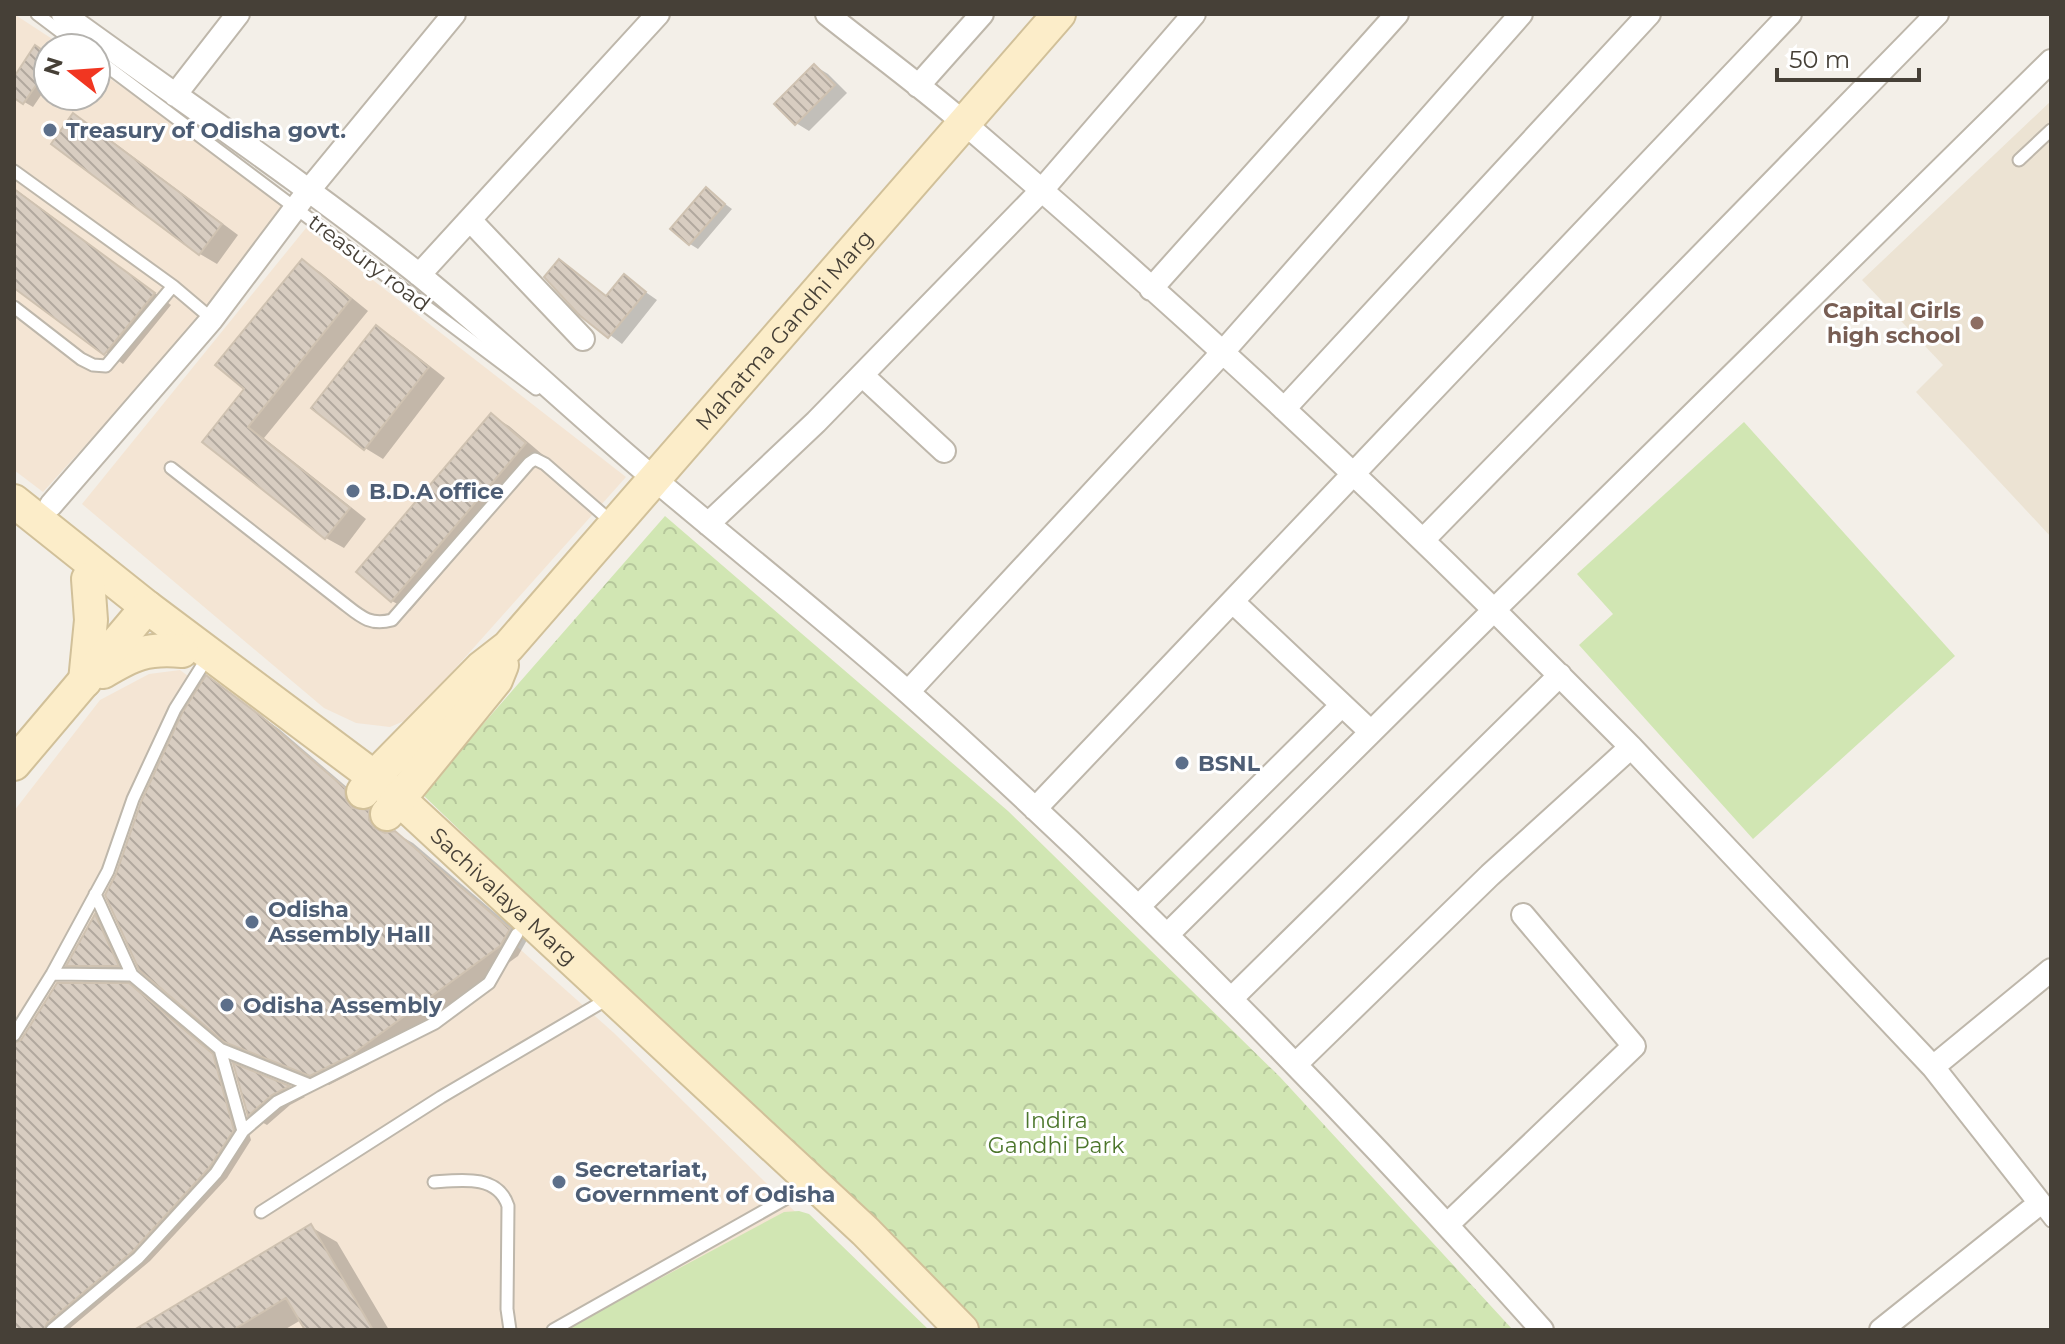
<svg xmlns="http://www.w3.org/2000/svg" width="2065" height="1344" font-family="Montserrat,sans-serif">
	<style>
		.commercial { fill: #f4e5d4 }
		.education { fill: #ece3d3 }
		.grass { fill: #d1e6b3 }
		.park { fill: url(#park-crowns) }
		.shadow { fill: #0003 }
		.building { fill: url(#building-back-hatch); stroke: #cfc2b1; stroke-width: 2 }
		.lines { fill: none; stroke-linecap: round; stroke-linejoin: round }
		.lane-casing { stroke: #beb7ab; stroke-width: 15 }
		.street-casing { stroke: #beb7ab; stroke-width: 26 }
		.secondary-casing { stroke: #d1c099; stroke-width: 36 }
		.lane { stroke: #fff; stroke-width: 11 }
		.street { stroke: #fff; stroke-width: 22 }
		.secondary { stroke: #fcedc9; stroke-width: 32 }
		.service-dot { fill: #5c6f8a; stroke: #fff; stroke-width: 3 }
		.education-dot { fill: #8d6e63; stroke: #fff; stroke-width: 3 }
		.labels { text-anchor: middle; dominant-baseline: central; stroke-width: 6; stroke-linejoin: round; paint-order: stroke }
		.service-label { font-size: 22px; font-weight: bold; fill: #4e5e75; stroke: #fff; text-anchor: start }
		.street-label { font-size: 22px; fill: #464037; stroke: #fff }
		.education-label { font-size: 22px; font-weight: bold; fill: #785e54; stroke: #fff; text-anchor: end }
		.park-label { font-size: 22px; fill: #4c762c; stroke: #fff }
	</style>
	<defs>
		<pattern id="park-crowns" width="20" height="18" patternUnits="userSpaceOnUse" patternTransform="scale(2)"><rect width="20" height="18" fill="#d1e6b3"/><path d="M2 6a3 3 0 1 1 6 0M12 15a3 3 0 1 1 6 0" fill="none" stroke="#b5c69b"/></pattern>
		<pattern id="building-back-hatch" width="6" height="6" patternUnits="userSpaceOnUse" patternTransform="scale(2)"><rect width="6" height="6" fill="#d8cdc1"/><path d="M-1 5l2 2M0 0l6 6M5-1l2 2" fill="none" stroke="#b1a89e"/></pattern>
	</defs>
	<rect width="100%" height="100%" fill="#f3efe8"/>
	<!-- commercial -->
	<path class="commercial" d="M14 14 66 48H48V96H96V69L291 204 218 300 43 492 14 470Z
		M306 228 626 477 411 718 390 727 356 723 324 708 82 504Z
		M180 670 349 797 614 1033 915 1330H14V811L100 700 149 674Z"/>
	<!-- education -->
	<path class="education" d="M2051 101V537L1916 392 1943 365 1862 280Z"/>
	<!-- grass -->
	<path class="grass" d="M1744 422 1955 656 1753 839 1579 645 1613 614 1577 574Z
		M799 1211 809 1214 929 1330H564L784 1212Z"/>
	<!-- park -->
	<path class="park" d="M665 516 1008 811 1280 1077 1513 1330H974L829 1184 422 794Z"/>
	<!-- shadow -->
	<path class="shadow" d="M48 55V85L33 107 14 96V80Z
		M815 66 828 74 847 93 809 131 796 123Z
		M74 116 92 126 238 235 217 264 200 254Z
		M14 188 171 305 123 364 14 286Z
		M706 190 732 209 698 249 690 244Z
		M302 261 320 272 368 311 264 438 366 519 344 548 326 538 205 442 247 388Z
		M559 261 608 297 624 277 657 300 622 344 581 313Z
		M377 328 394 338 445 378 383 459 365 448Z
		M492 416 509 426 543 455 410 611 392 601 359 572Z
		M207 678 279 729 362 800 363 811 386 822 388 834 395 833 413 843 527 940 518 956 368 1065 329 1085 244 1051 226 1040Z
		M95 916 112 926 135 975H86L69 965Z
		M128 985 147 996 230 1066 251 1140 227 1178 150 1261 68 1330H14V1045Z
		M236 1067 289 1088 305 1097 290 1105 267 1125 249 1115Z
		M311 1227 337 1242 389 1330H307L301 1320 284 1330H138Z"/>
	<!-- building -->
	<path class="building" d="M35 45 48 54V68L23 104 14 98V77Z
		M814 64 835 85 795 125 774 104Z
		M73 113 222 224 199 255 51 144Z
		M706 187 725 204 689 245 670 229Z
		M14 189 155 293 104 355 14 288Z
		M302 259 351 299 248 427 350 508 325 539 202 442 244 389 215 365Z
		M559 259 606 296 624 274 646 292 608 338 579 315 544 277Z
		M376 325 429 367 364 450 311 408Z
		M491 413 526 443 391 602 356 572Z
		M206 675 261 716 345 788 346 800 352 808 369 810V820L374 828 385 833 395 831 510 929 500 946 350 1056 310 1076 224 1042 139 970 105 895 116 874 141 802 182 713Z
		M95 914 119 966H66Z
		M57 983H129L213 1054 234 1130 209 1168 132 1252 47 1323 44 1330H14V1043L21 1040Z
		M233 1063 290 1086 272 1095 248 1116Z
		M311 1224 373 1330H305L286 1298 233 1330H134Z"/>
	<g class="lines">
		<defs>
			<path id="lane" d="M37 14 82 48
				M96 58 536 389
				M2019 160 2051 130
				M14 171 173 286 212 319
				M14 307 81 359 93 365 106 366 173 286
				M171 468 342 602C360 616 369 626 392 620L529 463 535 459 545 464 614 524
				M95 894 132 975 220 1049
				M52 974 132 975
				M14 1035 52 974 108 871 133 799 175 709 202 666
				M243 1131 220 1049 310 1085
				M434 1182C460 1180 498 1174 508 1206L507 1309 510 1330
				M2037 1203 2051 1221
				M261 1212 441 1097 604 1001
				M52 1330 138 1258 216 1173 243 1131 277 1102 435 1023 489 983 517 934
				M553 1330 801 1190"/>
			<path id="street" d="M63 14C181 100 303 182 417 273 500 340 577 414 658 482 742 553 828 621 910 694 1133 893 1343 1107 1542 1330
				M827 14C872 50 920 85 964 123 1146 279 1323 441 1494 610L1167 935
				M2051 61 1494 610 1631 747 1933 1067 2051 970
				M918 86 982 14
				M175 95 238 14
				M470 220 583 339
				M419 275 658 14
				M1151 289 1397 14
				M862 375 944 451
				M1284 409 1649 14
				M51 505 212 319 309 190 454 14
				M708 524 816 422 1041 191 1194 14
				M1423 540 1937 14
				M1233 602 1371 732
				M908 692 1222 353 1521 14
				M1035 809 1790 14
				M1138 907 1342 705
				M1231 999 1560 675
				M1296 1064 1490 875 1631 747
				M1448 1224 1634 1046 1523 915
				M1881 1330 2040 1203 1933 1067"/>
			<g id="secondary">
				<path id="s1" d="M14 501 147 607 374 777 399 799 865 1231 962 1330"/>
				<path d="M103 672C133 654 146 648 182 651"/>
				<path d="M85 681 91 620 88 579"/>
				<path d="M14 764 147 607"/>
				<path id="s2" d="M363 792 374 777 481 668 508 647 1059 14"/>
				<path d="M387 814 496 680 502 665"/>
			</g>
		</defs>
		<!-- lane casing -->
		<use href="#lane" class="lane-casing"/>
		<!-- street casing -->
		<use href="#street" class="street-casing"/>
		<!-- secondary casing -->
		<use href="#secondary" class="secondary-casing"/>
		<!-- lane -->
		<use href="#lane" class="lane"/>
		<!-- street -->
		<use href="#street" class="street"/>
		<!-- secondary -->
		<use href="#secondary" class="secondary"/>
	</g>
	<!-- markers -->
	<g class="service-dot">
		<circle cx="50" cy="130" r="8"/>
		<circle cx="353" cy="491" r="8"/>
		<circle cx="1182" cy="763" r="8"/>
		<circle cx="252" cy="922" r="8"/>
		<circle cx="227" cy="1005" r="8"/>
		<circle cx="559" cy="1182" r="8"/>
	</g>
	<circle class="education-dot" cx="1977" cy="323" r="8"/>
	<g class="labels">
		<!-- service labels -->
		<g class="service-label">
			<text x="66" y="130">Treasury of Odisha govt.</text>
			<text x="369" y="491">B.D.A office</text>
			<text x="1198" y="763">BSNL</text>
			<text x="268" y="909">Odisha<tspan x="268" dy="25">Assembly Hall</tspan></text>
			<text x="243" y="1005">Odisha Assembly</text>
			<text x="575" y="1169">Secretariat,<tspan x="575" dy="25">Government of Odisha</tspan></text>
		</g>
		<!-- street labels -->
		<g class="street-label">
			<text transform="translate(369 263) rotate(37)">treasury road</text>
			<text stroke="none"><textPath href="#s2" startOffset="626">Mahatma Gandhi Marg</textPath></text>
			<text stroke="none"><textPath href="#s1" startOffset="630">Sachivalaya Marg</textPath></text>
		</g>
		<!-- education labels -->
		<g class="education-label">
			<text x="1961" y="310">Capital Girls<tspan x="1961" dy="25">high school</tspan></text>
		</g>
		<!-- park labels -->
		<g class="park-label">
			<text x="1056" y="1120">Indira<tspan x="1056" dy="25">Gandhi Park</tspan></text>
		</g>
	</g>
	<!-- border -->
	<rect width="2065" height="1344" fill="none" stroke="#464037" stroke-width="32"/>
	<!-- north arrow -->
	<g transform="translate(72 72) rotate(287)"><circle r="38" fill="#ffffff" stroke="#b5b3af" stroke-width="2"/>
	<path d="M0-6L14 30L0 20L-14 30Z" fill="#f13621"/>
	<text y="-12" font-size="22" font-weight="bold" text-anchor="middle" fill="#464037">N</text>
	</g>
	<!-- scale -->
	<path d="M1777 68v12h142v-12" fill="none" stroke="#464037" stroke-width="4"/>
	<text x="1789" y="68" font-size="24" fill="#464037" stroke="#ffffff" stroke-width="6" paint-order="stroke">50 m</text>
</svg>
